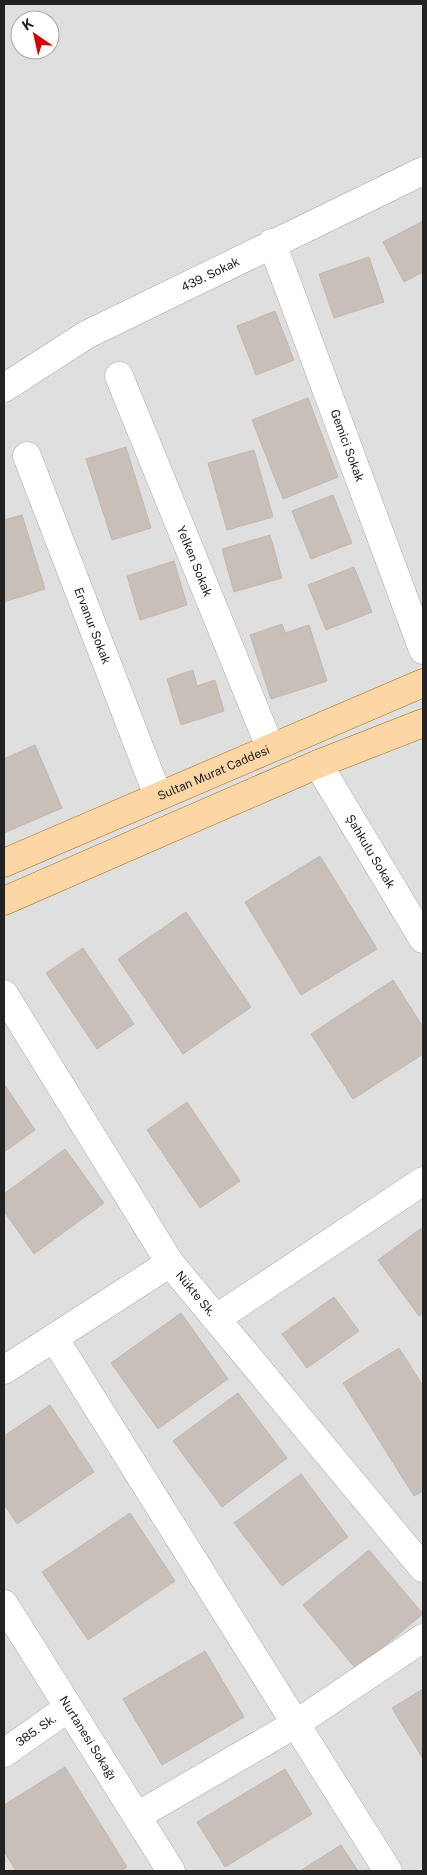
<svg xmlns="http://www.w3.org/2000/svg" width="427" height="1875" font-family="'Public Sans',sans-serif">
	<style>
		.residential { fill: #e0dfdf; fill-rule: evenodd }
		.building { fill: #c7bfb8; stroke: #c4b6ab }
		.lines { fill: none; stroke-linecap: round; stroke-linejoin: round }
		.minor-casing { stroke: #a9a9a9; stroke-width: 29 }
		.major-casing { stroke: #a06b00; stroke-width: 29 }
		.minor { stroke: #fff; stroke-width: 28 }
		.major { stroke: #fcd6a4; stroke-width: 28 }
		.labels { text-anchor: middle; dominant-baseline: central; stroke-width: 4.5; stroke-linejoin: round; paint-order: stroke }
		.street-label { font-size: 12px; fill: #222; stroke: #fff }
	</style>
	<rect width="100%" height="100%" fill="#f2efe9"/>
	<!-- residential -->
	<path class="residential" d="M4 4H423V1871H4ZM20 20H50V50H20Z"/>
	<!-- building -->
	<path class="building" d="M423 221V272L404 282 383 242Z
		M369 257 384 302 334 318 319 274Z
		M275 311 294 360 256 375 237 326Z
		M308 398 338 477 283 499 252 420Z
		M126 447 151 528 112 540 86 459Z
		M254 450 273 517 227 530 208 463Z
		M333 495 352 543 311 559 292 511Z
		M22 515 45 589 4 602V520Z
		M270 535 282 578 234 592 222 549Z
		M174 561 187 605 140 620 127 576Z
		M354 567 372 612 326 630 308 585Z
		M282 624 285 633 309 625 327 681 271 699 250 635Z
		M193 670 197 686 215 680 224 711 181 725 167 679Z
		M35 745 62 808 4 833V759Z
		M320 856 377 949 301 995 245 902Z
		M186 912 251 1007 183 1054 118 959Z
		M83 948 134 1024 97 1049 46 973Z
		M393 980 423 1027V1054L353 1099 311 1034Z
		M4 1084 35 1130 4 1152Z
		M187 1102 240 1181 200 1208 147 1130Z
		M65 1149 104 1203 34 1254 4 1211V1194Z
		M423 1227V1313L419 1316 378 1260Z
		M334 1297 359 1331 307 1368 282 1334Z
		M181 1313 228 1379 158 1429 111 1363Z
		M399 1348 423 1386V1491L414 1496 343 1383Z
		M238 1393 287 1458 222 1507 173 1441Z
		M50 1405 94 1472 17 1524 4 1504V1436Z
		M301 1474 348 1537 282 1586 234 1523Z
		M130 1513 175 1581 88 1640 42 1572Z
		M369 1550 423 1614 356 1669 303 1605Z
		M205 1651 244 1717 162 1765 123 1699Z
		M423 1689V1759L392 1708Z
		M65 1767 127 1867 120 1871H16L4 1851V1805Z
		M285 1769 312 1814 225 1867 197 1822Z
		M341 1845 358 1871H300Z"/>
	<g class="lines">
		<defs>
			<g id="minor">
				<path id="s1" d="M272 243 423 650"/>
				<path id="s2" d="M119 376 270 747"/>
				<path id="s3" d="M4 388 86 335 423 171"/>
				<path id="s4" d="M27 456 158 796"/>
				<path id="s5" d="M318 764 423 939"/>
				<path id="s6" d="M4 994 170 1263 423 1568"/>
				<path d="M217 1318 423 1181"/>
				<path d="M54 1338 388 1871"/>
				<path d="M4 1370 170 1263"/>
				<path id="s7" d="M4 1604 171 1871"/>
				<path id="s8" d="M4 1753 68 1708"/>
				<path d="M137 1816 297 1723 423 1638"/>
			</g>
			<g id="major">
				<path id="s9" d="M4 863 423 683"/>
				<path d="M4 901 318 764 423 723"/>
			</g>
		</defs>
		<!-- minor casing -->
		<use href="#minor" class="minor-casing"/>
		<!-- major casing -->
		<use href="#major" class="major-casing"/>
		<!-- minor -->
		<use href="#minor" class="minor"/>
		<!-- major -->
		<use href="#major" class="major"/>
	</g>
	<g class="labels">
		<!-- street labels -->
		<g class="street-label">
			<text stroke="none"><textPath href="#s3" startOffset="236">439. Sokak</textPath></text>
			<text stroke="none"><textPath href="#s1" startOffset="216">Gemici Sokak</textPath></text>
			<text stroke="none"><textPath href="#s2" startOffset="200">Yelken Sokak</textPath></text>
			<text stroke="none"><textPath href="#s4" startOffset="182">Ervanur Sokak</textPath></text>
			<text stroke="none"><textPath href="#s9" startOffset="228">Sultan Murat Caddesi</textPath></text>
			<text stroke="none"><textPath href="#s5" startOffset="102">Şahkulu Sokak</textPath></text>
			<text stroke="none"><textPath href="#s6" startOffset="356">Nükte Sk.</textPath></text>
			<text stroke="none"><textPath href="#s8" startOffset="39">385. Sk.</textPath></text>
			<text stroke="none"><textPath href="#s7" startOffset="158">Nurtanesi Sokağı</textPath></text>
		</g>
	</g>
	<!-- border -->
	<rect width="427" height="1875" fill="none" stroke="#222222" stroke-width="10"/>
	<!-- north arrow -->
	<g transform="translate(35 35) rotate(326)"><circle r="24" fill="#ffffff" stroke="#a7a7a7"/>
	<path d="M0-4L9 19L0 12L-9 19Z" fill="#d40000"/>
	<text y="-8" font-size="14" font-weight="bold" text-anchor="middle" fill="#222222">K</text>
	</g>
</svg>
